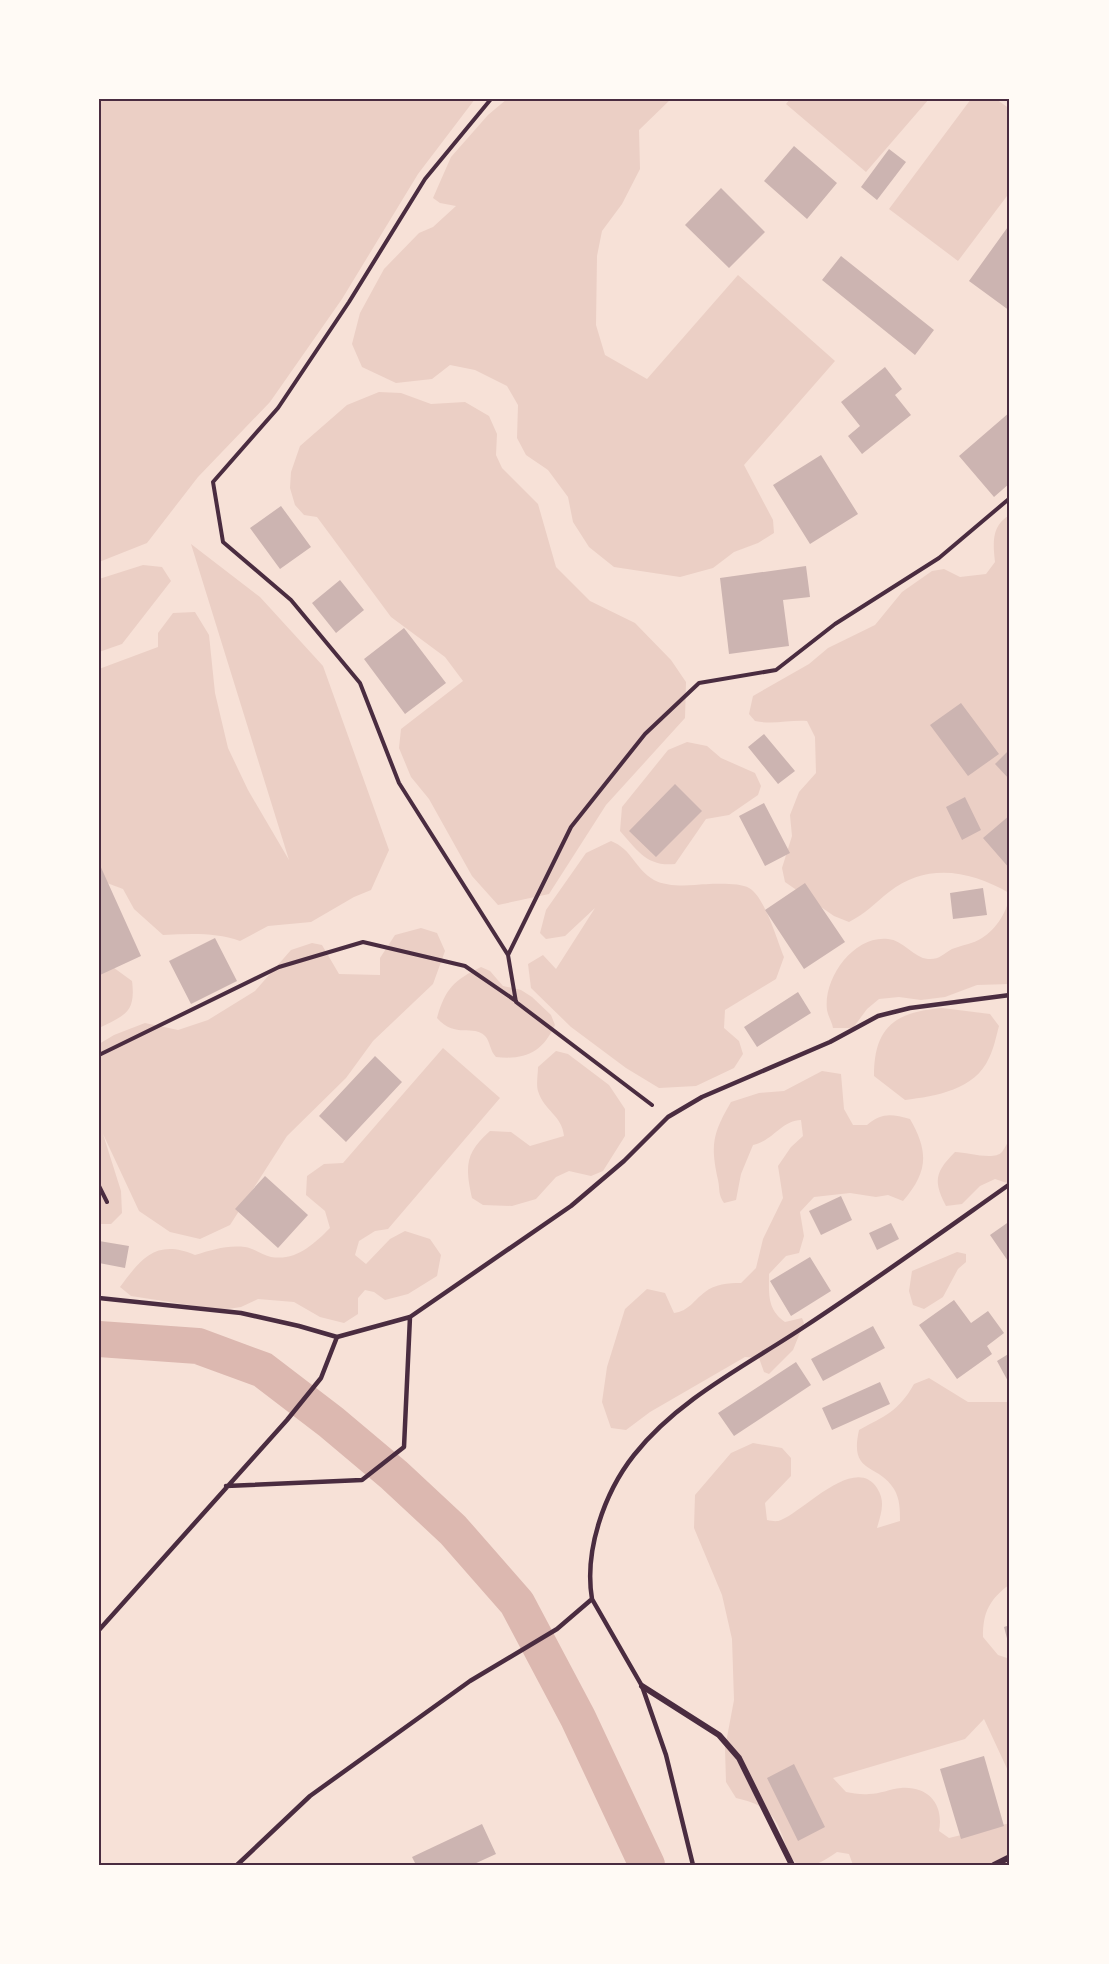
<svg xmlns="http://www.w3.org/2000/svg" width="1109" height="1964" font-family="'Roboto Serif',serif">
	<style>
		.green { fill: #ebcfc5 }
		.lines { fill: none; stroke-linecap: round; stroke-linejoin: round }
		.canal { stroke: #dcb8b0; stroke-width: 36 }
		.building { fill: #ccb4b1 }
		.path { stroke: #4a2c40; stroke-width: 4 }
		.service { stroke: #4a2c40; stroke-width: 4.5 }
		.minor { stroke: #4a2c40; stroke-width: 6 }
		.neatline { fill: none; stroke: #4a2c40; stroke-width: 2 }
	</style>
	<rect width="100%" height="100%" fill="#f7e1d7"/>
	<!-- green -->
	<path class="green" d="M99 99H475L418 174 342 299 270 402 198 477 147 543 99 562Z
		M507 99H671L639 130 640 169 622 204 602 231 597 256 596 325 605 355 647 379 738 275 835 361 744 465 773 520 774 533 758 543 734 552 713 568 680 577 614 567 589 547 573 522 568 497 548 470 526 455 517 438 518 405 507 386 475 370 450 365 432 379 396 383 362 367 352 344 360 313 384 269 419 233 433 227 456 206 440 203 433 198 451 157 488 115Z
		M790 99H929L866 172 786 104Z
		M971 99H996L1010 109V192L958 261 889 209Z
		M379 392 401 393 431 404 465 402 489 416 497 434 496 455 502 468 538 504 556 567 590 601 635 623 671 660 686 682 685 718 606 805 549 894 498 905 472 876 429 799 411 777 399 748 401 729 463 681 445 657 391 617 317 517 304 515 295 505 290 488 291 472 300 446 347 405Z
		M1010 515V984L977 985 945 997 921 1000 899 997 879 999 867 1009 853 1028H833C832 1022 828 1016 827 1010 823 978 854 935 888 939 903 940 914 958 928 959 939 960 943 954 952 949 962 945 973 944 982 938 996 930 1010 908 1009 893 971 871 927 862 889 892 875 903 865 914 849 922L834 916 785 882 782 868 792 836 790 815 799 792 816 773 815 737 807 721C788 720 773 725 755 721L749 714 753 696 809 664 828 648 875 625 902 592 932 571 944 569 960 577 986 574 995 562C993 544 991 525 1010 515Z
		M191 544 260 597 323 666 389 850 371 890 354 897 311 922 268 926 240 941C215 932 189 934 163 935L134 909 123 889 99 880V669L158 647V633L173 613 195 612 209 635 215 693 228 748 248 790 289 860Z
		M143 565 162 567 171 581 122 644 99 652V579Z
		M687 742 707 746 721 758 755 773 761 786 758 795 729 815 706 819 675 864C647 867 637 850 620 831L622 807 668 750Z
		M611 841C632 849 635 869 654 880 665 886 682 886 695 885 707 884 739 882 749 888 765 897 777 940 784 957L776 979 725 1010 724 1028 739 1041 743 1054 734 1068 696 1086 659 1088 626 1068 571 1027 531 988 528 964 543 955 556 969 595 908 565 936 546 939 540 933 546 910 586 853Z
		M421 928 437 933 445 951 433 984 373 1041 346 1078 287 1136 230 1225 200 1239 170 1232 139 1211 103 1134 121 1191 122 1213 111 1224H99V1044L114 1035 145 1023 178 1030 208 1020 255 991 291 950 312 943 322 945 339 974 380 975V958L395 935Z
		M99 957 132 981C136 1013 125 1015 99 1028Z
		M481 967 490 971 503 986 521 990 532 997 551 1015 555 1025C542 1053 525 1060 496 1057 490 1051 490 1041 485 1036 474 1024 455 1039 437 1018 445 989 454 980 481 967Z
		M942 1008 990 1014 999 1026C996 1037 994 1048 989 1058 975 1090 936 1096 905 1100L874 1076C874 1027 895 1012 942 1008Z
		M443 1048 500 1098 388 1229 375 1231 359 1241 355 1255 366 1264 390 1239 405 1231 430 1239 441 1255 437 1276 408 1294 385 1300 374 1292 365 1290 358 1298V1314L344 1323 320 1317 294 1302 258 1299 241 1307 221 1310 131 1296 120 1287C142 1257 157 1239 195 1255 212 1250 226 1245 245 1247 254 1248 261 1255 271 1257 296 1261 313 1245 330 1228L325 1211 306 1195 307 1176 324 1164 343 1163Z
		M556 1051 568 1054 609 1085 625 1109V1136L603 1171 591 1176 569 1171 556 1177 536 1199 512 1206 483 1205 472 1198C465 1166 465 1153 490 1131L511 1132 530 1146 564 1136C562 1115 544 1111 538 1091 536 1084 538 1074 538 1067Z
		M822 1071 841 1074 844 1109 853 1125H867C882 1112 892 1114 910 1119 929 1152 928 1172 903 1201L888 1195 876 1197 850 1193 814 1197 800 1212 804 1236 799 1253 786 1256 769 1274C769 1294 767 1309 785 1322L802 1318 804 1323 793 1350 769 1374 764 1372 759 1358 745 1357 650 1412 626 1430 611 1428 602 1402 607 1367 625 1309 647 1289 665 1293 674 1313C689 1311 693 1301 705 1292 715 1284 728 1283 741 1283L756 1268 763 1239 783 1198 778 1166 791 1147 803 1136 801 1120C782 1120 773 1141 753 1145L741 1174 736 1200 724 1203C718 1195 720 1189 718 1180 710 1144 713 1133 731 1102L759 1093 784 1091Z
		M1010 1139V1184L995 1179 980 1186 962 1204 946 1206C933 1181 935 1172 955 1152 967 1152 994 1161 1002 1152 1005 1148 1007 1143 1010 1139Z
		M957 1252 966 1254V1262L958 1269 943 1297 924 1309 913 1305 909 1291 912 1271Z
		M929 1378 968 1402H1010V1584C989 1600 983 1612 983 1637L998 1655 1010 1659V1775L984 1719 965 1739 833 1778 846 1792C853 1793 861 1795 869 1794 880 1794 890 1789 901 1788 929 1786 944 1805 939 1831L949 1838 1010 1823V1865H853L849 1854 837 1852C780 1893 793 1835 769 1813 759 1804 749 1801 736 1798L726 1782 725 1748 734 1700 732 1639 722 1595 694 1528 695 1495 731 1453 753 1443 782 1448 791 1458V1476L765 1503 767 1520C772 1521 777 1522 781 1520 804 1511 855 1454 877 1488 886 1502 881 1513 877 1528L900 1521C900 1510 900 1499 894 1489 877 1462 849 1475 859 1430 885 1416 899 1411 914 1384Z"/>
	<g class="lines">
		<!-- canal -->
		<path class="canal" d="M99 1339 198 1346 263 1370 331 1422 394 1475 453 1530 517 1603 578 1718 647 1865"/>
	</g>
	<!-- building -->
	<path class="building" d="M794 146 837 183 807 219 764 181Z
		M889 149 906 162 877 200 861 187Z
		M721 188 765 232 729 268 685 225Z
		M1010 224V311L969 281Z
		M841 256 934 330 915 355 822 280Z
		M885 367 902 389 895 395 911 415 862 454 848 436 860 426 841 402Z
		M1010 412V483L994 497 959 456Z
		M821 455 858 514 810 544 773 485Z
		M281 506 311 547 280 569 250 528Z
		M806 566 810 597 783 600 789 646 729 654 720 578Z
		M340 580 364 610 336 633 312 603Z
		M404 628 446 683 405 714 364 659Z
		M961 703 999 754 968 776 930 725Z
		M764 734 795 771 778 784 748 747Z
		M1010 749V780L995 764Z
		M675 784 702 811 656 857 629 831Z
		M965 797 981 830 962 840 946 807Z
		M764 803 790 853 765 866 739 816Z
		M1010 815V869L983 838Z
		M99 863 141 956 100 975 99 973Z
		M805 883 845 942 804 969 765 910Z
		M983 888 987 915 953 919 950 893Z
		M215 938 237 981 191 1004 169 961Z
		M798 992 811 1013 757 1047 744 1027Z
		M375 1056 402 1082 346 1142 319 1116Z
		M265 1176 308 1215 278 1248 235 1209Z
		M841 1196 852 1220 821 1235 809 1211Z
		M1010 1221V1264L990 1235Z
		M891 1223 899 1239 877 1250 869 1233Z
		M99 1241 129 1246 125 1268 99 1263Z
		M810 1257 831 1291 791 1316 770 1281Z
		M954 1300 971 1323 988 1311 1004 1333 987 1346 992 1354 957 1379 919 1325Z
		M873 1326 885 1348 823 1381 811 1359Z
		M1010 1353V1385L997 1361Z
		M796 1362 811 1385 734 1436 718 1413Z
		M880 1382 890 1404 832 1430 822 1408Z
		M1010 1625V1646H1009L1004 1627Z
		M984 1756 1004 1826 961 1839 940 1769Z
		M794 1764 825 1827 798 1841 767 1778Z
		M482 1824 496 1854 472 1865H416L412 1857Z"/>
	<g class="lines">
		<!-- path -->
		<path class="path" d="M491 99 425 179 349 302 278 408 213 482 223 542 291 600 360 683 399 783 508 955
			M99 1055 279 967 363 942 465 966 516 1001
			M652 1105 516 1002 508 955 571 827 645 734 699 683 776 670 835 624 939 558 1010 498
			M99 1186 107 1202"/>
		<!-- service -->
		<path class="service" d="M99 1298 241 1313 299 1326 337 1337 410 1317 571 1206 624 1161 668 1117 702 1097 830 1042 878 1016 910 1008 1010 995
			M226 1486 362 1480 404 1447 410 1317
			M592 1599 642 1686 666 1755 693 1865
			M99 1630 287 1420 321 1378 337 1337
			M237 1865 310 1796 470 1681 557 1629 592 1599C584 1551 604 1493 634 1455 678 1399 747 1365 804 1327 874 1281 942 1232 1010 1184"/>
		<!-- minor -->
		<path class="minor" d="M642 1686 719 1735 739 1758 792 1865
			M994 1865 1010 1857"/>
	</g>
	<!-- border -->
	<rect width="1109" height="1964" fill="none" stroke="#fffaf5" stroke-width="201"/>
	<rect x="100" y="100" width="908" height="1764" class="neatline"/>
</svg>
